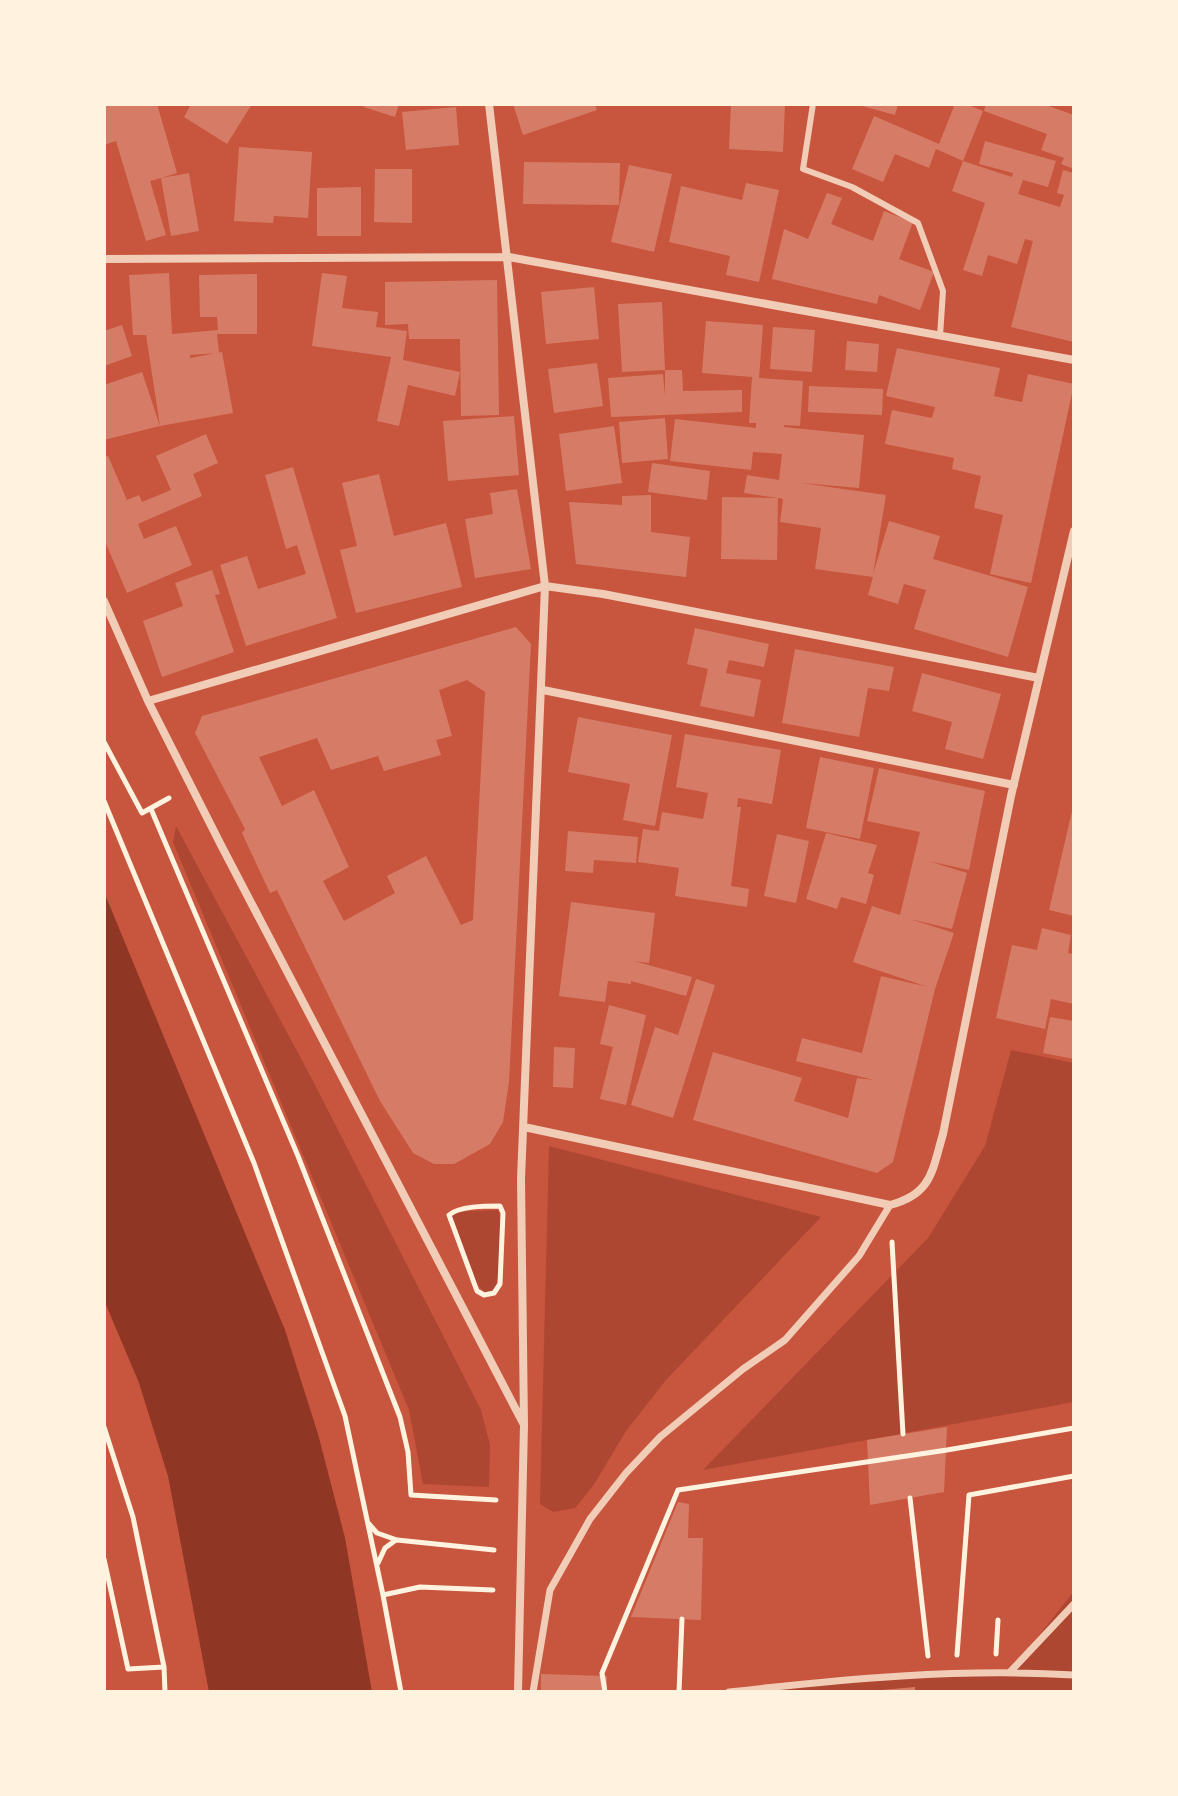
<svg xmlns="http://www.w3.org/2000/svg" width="1178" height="1796" font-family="'Times New Roman',serif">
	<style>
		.green { fill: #ae4732 }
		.water { fill: #8f3625 }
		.building { fill: #d67c66; fill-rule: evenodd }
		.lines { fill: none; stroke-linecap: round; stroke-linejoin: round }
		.path { stroke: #fff3e0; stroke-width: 5 }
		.service { stroke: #f1ccb7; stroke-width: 6 }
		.pedestrian { stroke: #f1ccb7; stroke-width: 7 }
		.minor { stroke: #f1ccb7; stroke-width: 8 }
	</style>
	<rect width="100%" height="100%" fill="#c8553d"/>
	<!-- green -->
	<path class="green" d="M176 826 312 1079 481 1410 490 1445 489 1487 423 1484 409 1410 173 842Z
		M1011 1050 1074 1063V1402L703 1470 928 1238 985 1146Z
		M549 1146 821 1217 666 1380 626 1431 593 1486 575 1508 553 1512 540 1504Z
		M498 1210C505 1226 502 1275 493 1292L485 1293 476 1283 451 1215 453 1212Z
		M1074 1591V1692H729L1011 1671Z"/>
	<!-- water -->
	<path class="water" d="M104 892 285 1330 318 1434 345 1538 372 1692H209L168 1476 139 1383 104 1300Z"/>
	<!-- building -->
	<path class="building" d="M104 104H157L177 173 161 178 189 173 199 231 171 236 161 178 150 181 166 235 146 241 116 141 104 145Z
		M191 104H252L227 144 184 117Z
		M365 104H399L395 117 364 107Z
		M513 104H595L597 110 523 135Z
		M731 104H785L783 152 729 149Z
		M855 104H898L895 115Z
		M955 104H966L983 111 963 161 936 149 929 168 895 154 883 182 852 169 874 116 939 144Z
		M986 104H1043L1074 115V169L1061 164 1064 158 1041 150 1047 134 984 111Z
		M456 107 459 145 406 150 402 112Z
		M985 141 1056 161 1048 187 1023 180 1018 194 1060 207 1064 195 1057 193 1063 170 1074 173V342L1011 327 1033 241 1025 239 1017 264 988 255 982 276 963 270 985 203 952 191 963 161 1012 177 1013 173 979 164Z
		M239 147 312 152 308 218 274 216 273 223 234 221Z
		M524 162 620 163 619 205 523 204Z
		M629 165 672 174 654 252 611 242Z
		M375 169H412V223L374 222Z
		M746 183 779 190 759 282 726 275 730 256 669 242 681 186 742 200Z
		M361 187V236H317V188Z
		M827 193 842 198 831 224 873 241 884 211 913 222 899 259 934 272 920 310 879 295 877 304 772 279 784 229 808 239Z
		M169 273 172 334 218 330 217 317H200L199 275 257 274V334H217L219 353 190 355V358L222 352 233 413 160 426 104 440V385L142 372 160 426 146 335H133L129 275Z
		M322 273 347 276 342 308 378 312 376 327 407 331 403 360 460 372 455 396 408 385 399 426 377 421 391 357 312 346Z
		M497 280 499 415 461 416 460 339H409L408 324 385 325V282Z
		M594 287 599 339 546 344 541 292Z
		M662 302 665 370 622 372 618 304Z
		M706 321 763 325 759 378 803 381 800 426 784 425V427L864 435 859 488 801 483 886 495 873 574 889 521 940 536 933 559 1028 587 1008 657 914 629 926 590 904 584 898 604 868 595 873 577 815 569 821 528 780 522 783 499 778 498 777 560 721 559 722 497 778 498 744 493 747 475 779 480 782 454 753 452 751 470 670 461 675 419 756 428V423H749L752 377 702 373Z
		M122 325 132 356 104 366V331Z
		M773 327 815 330 812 372 770 369Z
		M847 341 879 344 877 372 845 370Z
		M897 348 1000 368 994 396 1022 402 1028 374 1074 384 1031 583 990 574 1003 515 974 508 981 476 952 469 954 458 885 444 892 410 932 418 935 407 886 396Z
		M597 363 603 406 554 413 548 369Z
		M665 370H682L683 391 742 390V412L611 417 608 378 663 374 665 396Z
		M809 386 883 389 882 415 808 412Z
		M514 416 519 475 448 481 443 421Z
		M665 418 668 459 622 463 619 422Z
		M614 426 622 483 566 491 559 434Z
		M206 434 218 463 193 474 202 496 138 524 144 539 176 526 192 565 127 593 104 539V457L108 456 127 500 139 495 142 502 171 490 156 456Z
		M652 463 710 471 707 500 648 492Z
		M293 467 337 618 246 646 220 565 247 556 258 589 306 574 297 545 286 549 265 475Z
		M379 474 394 536 446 523 462 587 356 613 340 550 357 546 342 483Z
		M517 489 531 569 475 578 465 519 493 514 490 493Z
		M651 495V532L690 537 686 577 576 564 569 502 622 505V496Z
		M212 570 220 594 215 595 234 652 162 677 143 621 183 606 175 583Z
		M516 627 531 644 509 1082 503 1122 490 1144 454 1164H434L413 1153 380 1101 277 890 270 893 242 833 245 829 195 733 202 716ZM467 680 485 692 473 920 461 925 426 856 387 876 395 893 344 921 323 881 349 867 314 790 282 806 259 757 317 738 331 770 378 756 384 771 441 755 436 740 452 736 439 690Z
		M695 628 769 644 764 667 729 660 726 673 761 680 754 717 700 706 708 669 687 664Z
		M795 649 894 667 889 691 868 688 859 737 782 723Z
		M922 673 1001 694 983 759 945 749 952 722 912 711Z
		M578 717 672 735 655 826 623 820 630 784 568 772Z
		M685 734 781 750 772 804 738 798 737 807H741L731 886 749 889 747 907 675 896 679 868 638 862 643 829 659 831 662 812 703 819 708 793 676 787Z
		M820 757 874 768 860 839 806 828Z
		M879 768 985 791 969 870 928 861 967 873 952 929 910 919 954 933 935 989 893 1162 877 1173 693 1120 713 1052 802 1078 794 1101 848 1118 857 1078 874 1080 796 1061 802 1038 862 1053 881 976 928 987 853 962 872 906 900 915 920 832 867 821Z
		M1073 807H1074V916L1049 910Z
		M568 831 638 837 636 863 594 860 593 873 565 871Z
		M826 833 877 845 868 873 874 875 866 904 841 897 837 909 806 899Z
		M777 834 809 841 796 903 764 896Z
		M571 902 655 913 649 963 634 961 692 977 686 996 631 981V984L608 981 605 1002 559 996Z
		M1042 928 1071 935 1068 953 1074 954V1004L1051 999 1045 1029 996 1018 1012 945 1037 950Z
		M696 979 715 985 673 1118 631 1105 655 1027 678 1035Z
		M609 1005 646 1015 626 1105 600 1099 613 1047 600 1044Z
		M1050 1017 1074 1021V1059L1043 1053Z
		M554 1047 575 1048 573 1088 553 1087Z
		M947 1427 944 1492 870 1505 867 1440Z
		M678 1502 689 1504 688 1538H703L701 1620 631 1617Z
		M541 1674 607 1676V1692H541Z
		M915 1687V1692H882V1690Z"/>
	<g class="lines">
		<!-- path -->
		<path class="path" d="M104 742 142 813 169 798
			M104 801 254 1163 345 1416 383 1595 401 1692
			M151 809 298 1156 400 1417 408 1452 411 1495 496 1500
			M500 1206 503 1213 500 1284 494 1293 484 1295 477 1291 449 1215C459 1206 485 1206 500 1206Z
			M892 1242 903 1434
			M104 1427 133 1517 164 1667 165 1692
			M910 1498 928 1656
			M369 1524 377 1533 397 1540 494 1550
			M104 1559 128 1669 164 1667
			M378 1563 385 1548 396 1540
			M383 1595 420 1587 493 1590
			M996 1654 998 1620
			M957 1655 969 1495 1074 1476
			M605 1692 602 1673 678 1490 947 1450 1074 1428
			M679 1692 682 1619"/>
		<!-- service -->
		<path class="service" d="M813 104 803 169 852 187 918 223 943 291 940 336"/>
		<!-- pedestrian -->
		<path class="pedestrian" d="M1011 1671 1074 1604
			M533 1692 550 1590 590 1519 626 1473 660 1437 743 1369 785 1340 859 1256 890 1205
			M729 1692C844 1679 959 1668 1074 1675"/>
		<!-- minor -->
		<path class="minor" d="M489 104 545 586 521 1179 524 1425 518 1692
			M104 259 509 257 1074 360
			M104 601 148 701 222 847 523 1423
			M543 690 1014 785
			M148 701 545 586 603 594 1039 678
			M524 1127 890 1205C932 1194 932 1171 943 1134L1011 796 1074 531"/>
	</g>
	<!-- border -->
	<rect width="1178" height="1796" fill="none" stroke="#fff3e0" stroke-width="212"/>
</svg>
